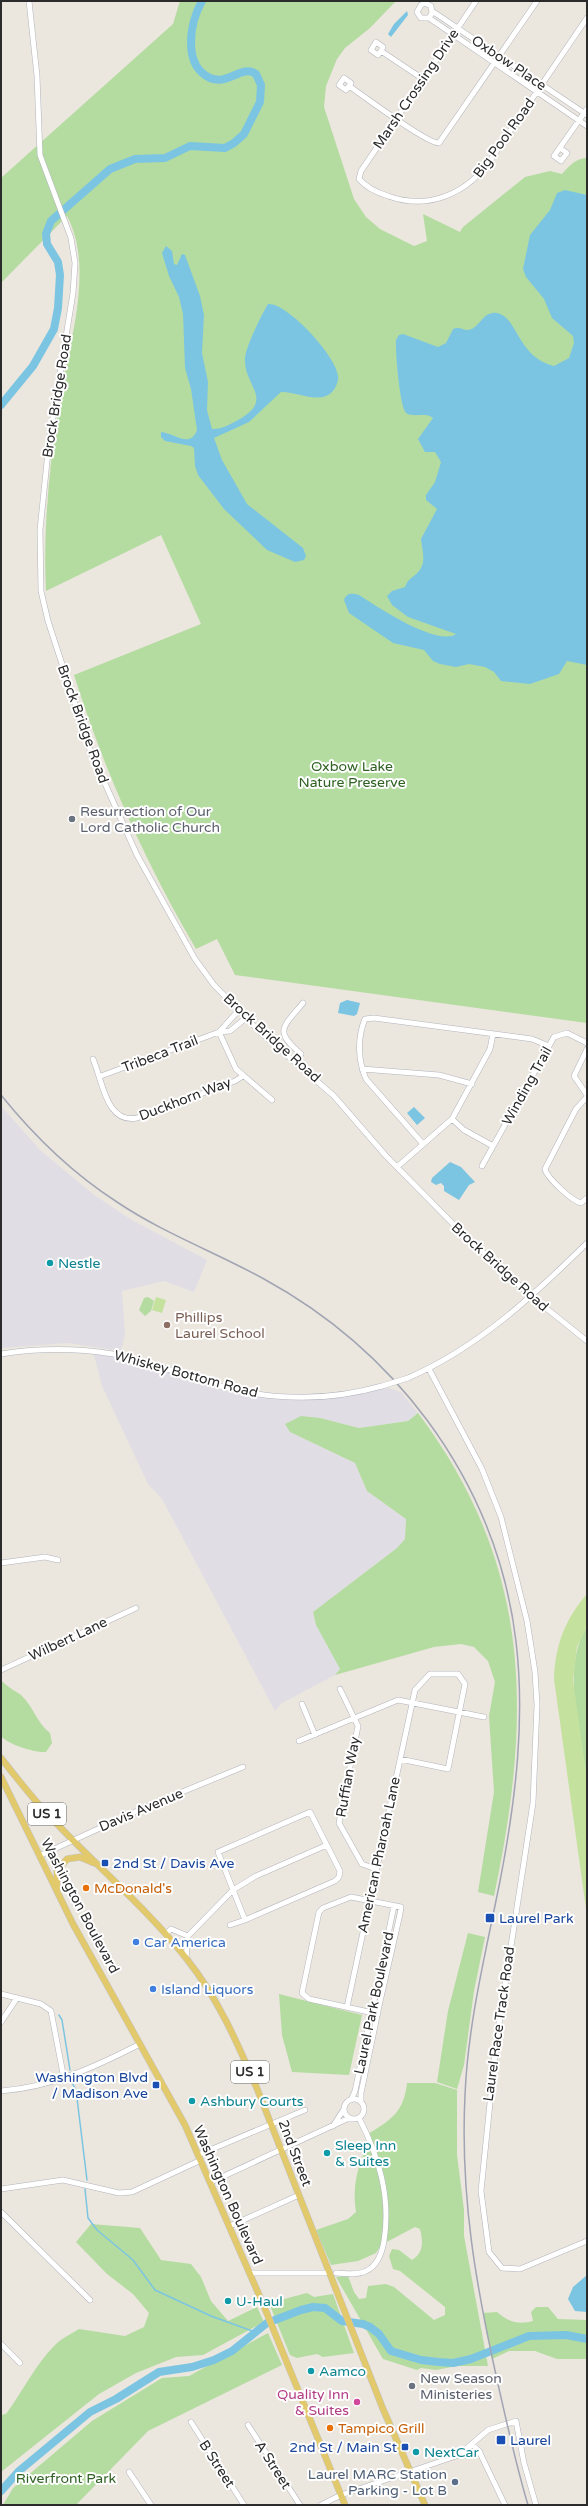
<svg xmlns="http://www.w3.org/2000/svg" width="588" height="2506" font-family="'Varela Round',sans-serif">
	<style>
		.industrial { fill: #e0dee4 }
		.green { fill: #b4dca0 }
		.pitch { fill: #c4e29d }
		.water { fill: #7cc5e2 }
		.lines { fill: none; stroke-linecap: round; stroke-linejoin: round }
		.stream { stroke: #7cc5e2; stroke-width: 1.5 }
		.river { stroke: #7cc5e2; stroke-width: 8 }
		.minor-casing { stroke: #b2b4bd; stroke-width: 6 }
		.major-casing { stroke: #c4c4c4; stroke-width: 7 }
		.minor { stroke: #fff; stroke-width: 5 }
		.major { stroke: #e2c96c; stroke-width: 6 }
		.rail { stroke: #a1a4b3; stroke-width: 1.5 }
		.minor-bridge-casing { stroke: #b2b4bd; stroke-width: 6; stroke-linecap: butt }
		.minor-bridge { stroke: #fff; stroke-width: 5 }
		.worship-dot { fill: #6b7280; stroke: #fff; stroke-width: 1.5 }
		.culture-dot { fill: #0f9aa8; stroke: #fff; stroke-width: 1.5 }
		.education-dot { fill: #8d6e63; stroke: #fff; stroke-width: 1.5 }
		.transit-dot { fill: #1a4fb4; stroke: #fff; stroke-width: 1.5 }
		.food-dot { fill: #e8710a; stroke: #fff; stroke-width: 1.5 }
		.shop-dot { fill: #3f7fe0; stroke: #fff; stroke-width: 1.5 }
		.hotel-dot { fill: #d1479c; stroke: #fff; stroke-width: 1.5 }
		.service-dot { fill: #5c6f8a; stroke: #fff; stroke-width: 1.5 }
		.labels { text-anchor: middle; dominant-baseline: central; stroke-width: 4; stroke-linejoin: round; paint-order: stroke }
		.shield { fill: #fff; stroke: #6b6b6b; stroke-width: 1 }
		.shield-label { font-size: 13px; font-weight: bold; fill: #2b2b2b }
		.street-label { font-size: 14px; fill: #2b2b2b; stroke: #fff }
		.park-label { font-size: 14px; fill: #2e6122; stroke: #fff }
		.worship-label { font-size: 14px; fill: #5b616d; stroke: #fff; text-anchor: start }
		.culture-label { font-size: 14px; fill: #0d838f; stroke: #fff; text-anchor: start }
		.education-label { font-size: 14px; fill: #785e54; stroke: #fff; text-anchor: start }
		.transit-label { font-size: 14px; fill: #164399; stroke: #fff; text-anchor: start }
		.food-label { font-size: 14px; fill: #c56008; stroke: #fff; text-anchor: start }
		.shop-label { font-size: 14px; fill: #366cbe; stroke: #fff; text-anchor: start }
		.hotel-label { font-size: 14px; fill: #b23c85; stroke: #fff; text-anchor: end }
		.service-label { font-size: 14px; fill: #4e5e75; stroke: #fff; text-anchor: end }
	</style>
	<rect width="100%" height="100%" fill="#ebe6de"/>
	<!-- industrial -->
	<path class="industrial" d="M1 1106 41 1151 93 1194 130 1219 207 1260 194 1292 164 1281 122 1291 125 1334 121 1351 68 1343 1 1348Z
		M93 1351 134 1359 238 1391 301 1398 382 1386 401 1392 418 1413 408 1421 359 1428 320 1418 290 1432 355 1463 367 1491 406 1519 405 1539 397 1548 313 1612 316 1625 340 1669 335 1675 282 1703 275 1711 162 1499 148 1484 102 1386Z"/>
	<!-- green -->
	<path class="green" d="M180 1H396L370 28 345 48 337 59 326 86 324 107 354 199 366 217 380 229 414 246 427 241 423 214 460 232 463 227 525 177 550 171 562 174C569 166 576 158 587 158V1023L235 975 217 939 196 949C145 862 104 770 74 675L201 624 161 535 46 591C43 532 49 474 57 415 65 355 97 272 67 216L1 283V178L173 24Z
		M148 1297 154 1301 151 1311 145 1316 139 1310 144 1298Z
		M418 1413C533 1566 532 1716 494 1896L478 1892 494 1792 489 1716 495 1682 488 1661 474 1647 461 1644 434 1647 335 1675 340 1669 316 1625 313 1612 397 1548 405 1539 406 1519 367 1491 355 1463 290 1432 285 1424 301 1416 320 1418 359 1428 408 1421Z
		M587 1626V1780C580 1732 561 1669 587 1626Z
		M1 1680C7 1687 14 1690 21 1695 33 1706 37 1723 50 1733L52 1743 46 1752C35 1753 7 1744 1 1736Z
		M468 1933 485 1937 474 1991 464 2065 457 2089 437 2082 448 2011Z
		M279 1994 362 2015 349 2075 292 2072 282 2035Z
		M407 2083H435L457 2090V2155L464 2210V2236L488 2366H457L436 2370 421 2368 417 2370 383 2359 336 2277 348 2276 354 2292 359 2299 366 2298 368 2286 386 2284 394 2287 434 2320 445 2315V2307L400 2271 393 2269 389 2256 392 2249 399 2250 412 2260C424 2253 423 2241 420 2229L415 2227 381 2245 376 2253 358 2261 331 2265 316 2230 348 2219 356 2212C353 2193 355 2176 362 2158 367 2147 369 2148 368 2134 391 2120 404 2112 407 2083Z
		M91 2224 140 2228 161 2260 191 2264 201 2277 211 2301 228 2321 257 2307 264 2322 203 2355 176 2357 136 2373 99 2394 1 2472V2415L6 2414C23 2391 35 2365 55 2345 62 2338 71 2334 79 2329L125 2336 144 2327 149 2313 133 2294 107 2274 76 2242Z
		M307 2293 314 2297 333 2294 354 2353 323 2357 317 2354 297 2358 290 2355 269 2303Z
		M536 2307H548L558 2319 587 2320V2359H557L535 2351H509L492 2359 483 2313 497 2312C509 2322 518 2325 533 2321L531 2312Z
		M268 2333 282 2365 148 2431 76 2505H3L13 2488 92 2421 162 2378 189 2376Z"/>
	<!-- pitch -->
	<path class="pitch" d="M156 1297 166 1300 162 1313 152 1310Z
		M587 1594V1626L577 1647 573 1680 587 1780V1916L554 1679C555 1646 565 1619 587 1594Z"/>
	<!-- water -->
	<path class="water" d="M407 11 408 15 391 37 388 34 394 24Z
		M565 190 587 195V665L567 661 559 674 530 684 501 681 494 672 485 667 469 664 456 667 440 664 433 661 424 650 393 643 349 613 344 600C347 593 351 593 359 595 376 606 437 647 456 634L408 617 392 605 387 596 392 591 405 587C407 581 410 579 415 575 428 565 422 551 421 539L437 509 426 500V495L435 482 441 462 435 452H425L418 439 433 418C426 412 414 418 406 413 400 408 395 351 396 340L399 335 403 334 438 347 446 343 453 329C460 326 462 330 468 330 480 329 482 311 497 313 518 317 517 357 554 366L569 358 574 343 573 336 552 318 544 299 526 277 523 269 530 235 550 210 557 193Z
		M166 246 172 251 174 264 177 265 182 254 185 255 200 296 204 315 202 353 208 382 207 410 212 429C220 430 231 424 238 420 276 399 243 386 245 358 246 346 262 314 268 304 287 302 337 357 338 376 339 381 335 389 332 392 319 405 296 391 281 392L249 422 214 438 222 460 247 504 303 548 306 556 304 560 295 562 267 550 224 509 198 475 195 466 194 448 191 446 165 441 161 437V432C174 433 190 449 197 430L191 389 185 368 183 314 179 297 169 276 162 253Z
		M347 1000 360 1003 357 1014 354 1016 338 1013 340 1003Z
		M414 1107 425 1118 417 1125 407 1113Z
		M450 1162 461 1167 475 1182 469 1185 459 1200 444 1191V1186L441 1183 436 1185 431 1182 432 1178Z
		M587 2275V2312L575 2311 568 2299 573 2287Z"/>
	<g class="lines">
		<!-- stream -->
		<path class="stream" d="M59 2015 62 2020 70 2070
			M71 2081 76 2090 87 2180
			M85 2189 88 2218 97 2230 133 2260 155 2290 211 2316 255 2332"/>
		<!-- river -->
		<path class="river" d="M1 405 33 366 54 329 58 308 60 275 58 262 47 244 46 234 51 221 110 169 135 159 165 158 190 146 225 148 234 143 244 134 260 102 261 85 256 74C242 64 228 86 210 78 182 65 190 22 202 1
			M1 2491 19 2471 90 2412 116 2399 159 2372 192 2367 214 2360 232 2351 267 2323 301 2310 313 2307 325 2308 342 2321 363 2324 370 2327 379 2334 391 2351 421 2360 439 2362 453 2363 471 2359 529 2336 566 2335 587 2339"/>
		<defs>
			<path id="minor" d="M29 1 37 76 40 155 71 238 75 263 73 293 49 442 40 530 41 591 48 621 90 750 137 855 195 959 214 985 260 1032 334 1096 386 1156 464 1235 531 1296 587 1341
				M476 1 361 171 359 179C366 187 378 193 388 196 427 210 463 195 487 165L587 18
				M432 11 587 115
				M429 18 432 13 431 6 425 3 421 5 417 12 421 18H429L587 126
				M381 51 378 55 371 50 376 42 383 47 381 51 423 79
				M349 86 346 90 339 85 344 78 351 83 349 86C362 95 429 145 439 143L537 1
				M560 148 567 153 561 161 554 156 587 109
				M239 1010 219 1032 230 1031 247 1017
				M587 1049 574 1076 587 1095
				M301 1054C274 1031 282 1028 303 1003
				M93 1059C103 1082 106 1124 137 1118L235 1081 243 1076
				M362 1069 439 1075 472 1084
				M101 1076 219 1032 236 1069 272 1100
				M587 1097 576 1109 545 1169C547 1178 572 1201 581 1203L587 1198
				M452 1119 464 1130 493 1146
				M423 1144 366 1079C358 1061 357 1038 365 1019L374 1018 532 1039 549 1046
				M482 1166 554 1037 567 1033 587 1043
				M397 1167 452 1119 490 1049 493 1034
				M1 1354C39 1348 75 1348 113 1354 147 1360 179 1374 212 1384 267 1400 326 1402 382 1386
				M429 1369 482 1469 501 1517 527 1621 535 1672 537 1705 533 1803 496 2044 481 2191 489 2252 502 2268 520 2269 587 2241
				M408 1378C479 1347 533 1296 587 1243
				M1 1563 45 1557 58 1560
				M1 1670 136 1608
				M340 1689 358 1726 339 1823 362 1864 376 1869
				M302 1704 315 1735
				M299 1741 398 1700 484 1717
				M39 1856 148 1806 243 1767
				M230 1925 245 1920 335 1881 339 1877 340 1871 310 1812 218 1852 245 1920
				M166 1934 171 1929 188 1936
				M186 1958 188 1936 233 1890 256 1876 327 1845
				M1 1994 41 2004 51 2011 64 2079
				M347 2007 415 1690 430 1674H458L465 1684 448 1769 400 1759
				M1 2022 17 1998
				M1 2091C52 2087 95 2067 140 2044
				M344 2109a10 10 0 1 1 20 0a10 10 0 1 1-20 0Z
				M351 2100 355 2091 394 1906
				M361 2102V2093L376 2021 379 2006 400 1914 401 1907 351 1897 323 1908 319 1912 302 1993 309 1999 378 2014
				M333 2126 344 2109
				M198 2155 305 2110
				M211 2182 347 2119H351
				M1 2189 63 2180 119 2193 132 2192 201 2160
				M1 2212 90 2300
				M230 2226 299 2195
				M250 2273H325
				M336 2273C345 2273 357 2276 366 2271 377 2266 382 2253 384 2241 391 2197 379 2157 359 2118
				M1 2344 20 2363
				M191 2422 244 2505
				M248 2425 300 2505
				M472 2444 479 2451 505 2505
				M460 2454 466 2456 480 2452
				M129 2472 151 2505
				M321 2505 341 2495 459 2455 488 2430 516 2421 524 2463 536 2505"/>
			<path id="major" d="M1 1758C20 1782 38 1806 60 1827 102 1871 148 1910 186 1958 218 1998 238 2044 258 2091L383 2409 425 2505
				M1 1777 73 1924 185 2125 263 2304 345 2505
				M57 1888V1871L67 1859 80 1857 94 1863"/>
		</defs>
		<!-- minor casing -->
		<use href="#minor" class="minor-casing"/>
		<!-- major casing -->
		<use href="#major" class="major-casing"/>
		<!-- minor -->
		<use href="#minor" class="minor"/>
		<!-- major -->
		<use href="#major" class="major"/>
		<!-- rail -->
		<path class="rail" d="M1 1095C34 1136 72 1173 117 1202 163 1233 215 1252 264 1279 328 1314 383 1361 427 1420 534 1565 533 1712 500 1881 486 1952 468 2022 465 2095 460 2196 476 2286 498 2384 507 2424 516 2465 528 2505"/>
		<defs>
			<path id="minor-bridge" d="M382 1386 408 1378"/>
		</defs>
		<!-- minor-bridge casing -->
		<use href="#minor-bridge" class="minor-bridge-casing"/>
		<!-- minor-bridge -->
		<use href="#minor-bridge" class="minor-bridge"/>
	</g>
	<!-- markers -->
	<g class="worship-dot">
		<circle cx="72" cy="819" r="4"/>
		<circle cx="412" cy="2386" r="4"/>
	</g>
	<g class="culture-dot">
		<circle cx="50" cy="1263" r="4"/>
		<circle cx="192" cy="2101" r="4"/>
		<circle cx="327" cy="2153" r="4"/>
		<circle cx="228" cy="2301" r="4"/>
		<circle cx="311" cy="2371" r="4"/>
		<circle cx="416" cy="2452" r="4"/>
	</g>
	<circle class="education-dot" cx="167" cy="1325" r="4"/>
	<g class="transit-dot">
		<rect x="101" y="1859" width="8" height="8" rx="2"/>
		<rect x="485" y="1913" width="10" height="10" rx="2"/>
		<rect x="152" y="2081" width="8" height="8" rx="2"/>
		<rect x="496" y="2435" width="10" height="10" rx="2"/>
		<rect x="401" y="2443" width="8" height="8" rx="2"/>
	</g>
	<g class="food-dot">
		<circle cx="86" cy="1888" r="4"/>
		<circle cx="330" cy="2428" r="4"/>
	</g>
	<g class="shop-dot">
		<circle cx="136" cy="1942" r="4"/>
		<circle cx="153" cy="1989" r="4"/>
	</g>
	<circle class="hotel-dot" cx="357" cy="2402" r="4"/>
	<circle class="service-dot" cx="455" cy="2482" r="4"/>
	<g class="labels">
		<!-- shield labels -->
		<g class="shield">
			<rect x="28" y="1803" width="38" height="22" rx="3"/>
			<rect x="231" y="2061" width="38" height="22" rx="3"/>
		</g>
		<g class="shield-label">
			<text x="47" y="1814">US 1</text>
			<text x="250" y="2072">US 1</text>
		</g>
		<!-- street labels -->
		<g class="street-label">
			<text transform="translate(509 63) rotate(34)">Oxbow Place</text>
			<text transform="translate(416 89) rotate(-56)">Marsh Crossing Drive</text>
			<text transform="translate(504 138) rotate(-54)">Big Pool Road</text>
			<text transform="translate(57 396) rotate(-81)">Brock Bridge Road</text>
			<text transform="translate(83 724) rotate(70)">Brock Bridge Road</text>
			<text transform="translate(272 1038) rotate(42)">Brock Bridge Road</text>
			<text transform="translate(160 1054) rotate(-21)">Tribeca Trail</text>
			<text transform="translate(527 1086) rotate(-61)">Winding Trail</text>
			<text transform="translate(185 1099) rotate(-21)">Duckhorn Way</text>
			<text transform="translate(500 1267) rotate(42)">Brock Bridge Road</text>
			<text transform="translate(186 1374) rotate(15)">Whiskey Bottom Road</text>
			<text transform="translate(68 1639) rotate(-25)">Wilbert Lane</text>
			<text transform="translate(348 1777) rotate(-80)">Ruffian Way</text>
			<text transform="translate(141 1810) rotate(-23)">Davis Avenue</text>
			<text transform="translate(379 1855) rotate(-78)">American Pharoah Lane</text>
			<text transform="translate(80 1906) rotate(62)">Washington Boulevard</text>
			<text transform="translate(374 2003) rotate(-78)">Laurel Park Boulevard</text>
			<text transform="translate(499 2024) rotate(-82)">Laurel Race Track Road</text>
			<text transform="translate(295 2153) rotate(69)">2nd Street</text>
			<text transform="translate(228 2195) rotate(66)">Washington Boulevard</text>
			<text transform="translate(217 2464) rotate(57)">B Street</text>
			<text transform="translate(273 2465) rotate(57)">A Street</text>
		</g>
		<!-- park labels -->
		<g class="park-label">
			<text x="352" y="766">Oxbow Lake<tspan x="352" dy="16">Nature Preserve</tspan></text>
			<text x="66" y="2478">Riverfront Park</text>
		</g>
		<!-- worship labels -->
		<g class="worship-label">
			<text x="80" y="811">Resurrection of Our<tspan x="80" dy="16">Lord Catholic Church</tspan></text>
			<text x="420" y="2378">New Season<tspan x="420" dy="16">Ministeries</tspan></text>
		</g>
		<!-- culture labels -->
		<g class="culture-label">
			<text x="58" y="1263">Nestle</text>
			<text x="200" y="2101">Ashbury Courts</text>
			<text x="335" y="2145">Sleep Inn<tspan x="335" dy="16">&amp; Suites</tspan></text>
			<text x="236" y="2301">U-Haul</text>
			<text x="319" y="2371">Aamco</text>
			<text x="424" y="2452">NextCar</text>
		</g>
		<!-- education labels -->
		<g class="education-label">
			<text x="175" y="1317">Phillips<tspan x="175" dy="16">Laurel School</tspan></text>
		</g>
		<!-- transit labels -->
		<g class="transit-label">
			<text x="113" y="1863">2nd St / Davis Ave</text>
			<text x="499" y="1918">Laurel Park</text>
			<text x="148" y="2077" text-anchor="end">Washington Blvd<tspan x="148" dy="16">/ Madison Ave</tspan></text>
			<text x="510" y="2440">Laurel</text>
			<text x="397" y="2447" text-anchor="end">2nd St / Main St</text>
		</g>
		<!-- food labels -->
		<g class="food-label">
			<text x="94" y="1888">McDonald's</text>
			<text x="338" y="2428">Tampico Grill</text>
		</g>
		<!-- shop labels -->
		<g class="shop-label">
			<text x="144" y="1942">Car America</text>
			<text x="161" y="1989">Island Liquors</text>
		</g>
		<!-- hotel labels -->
		<g class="hotel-label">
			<text x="349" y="2394">Quality Inn<tspan x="349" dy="16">&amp; Suites</tspan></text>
		</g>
		<!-- service labels -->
		<g class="service-label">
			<text x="447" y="2474">Laurel MARC Station<tspan x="447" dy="16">Parking - Lot B</tspan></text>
		</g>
	</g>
	<!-- border -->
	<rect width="588" height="2506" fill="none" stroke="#2b2b2b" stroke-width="4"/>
</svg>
